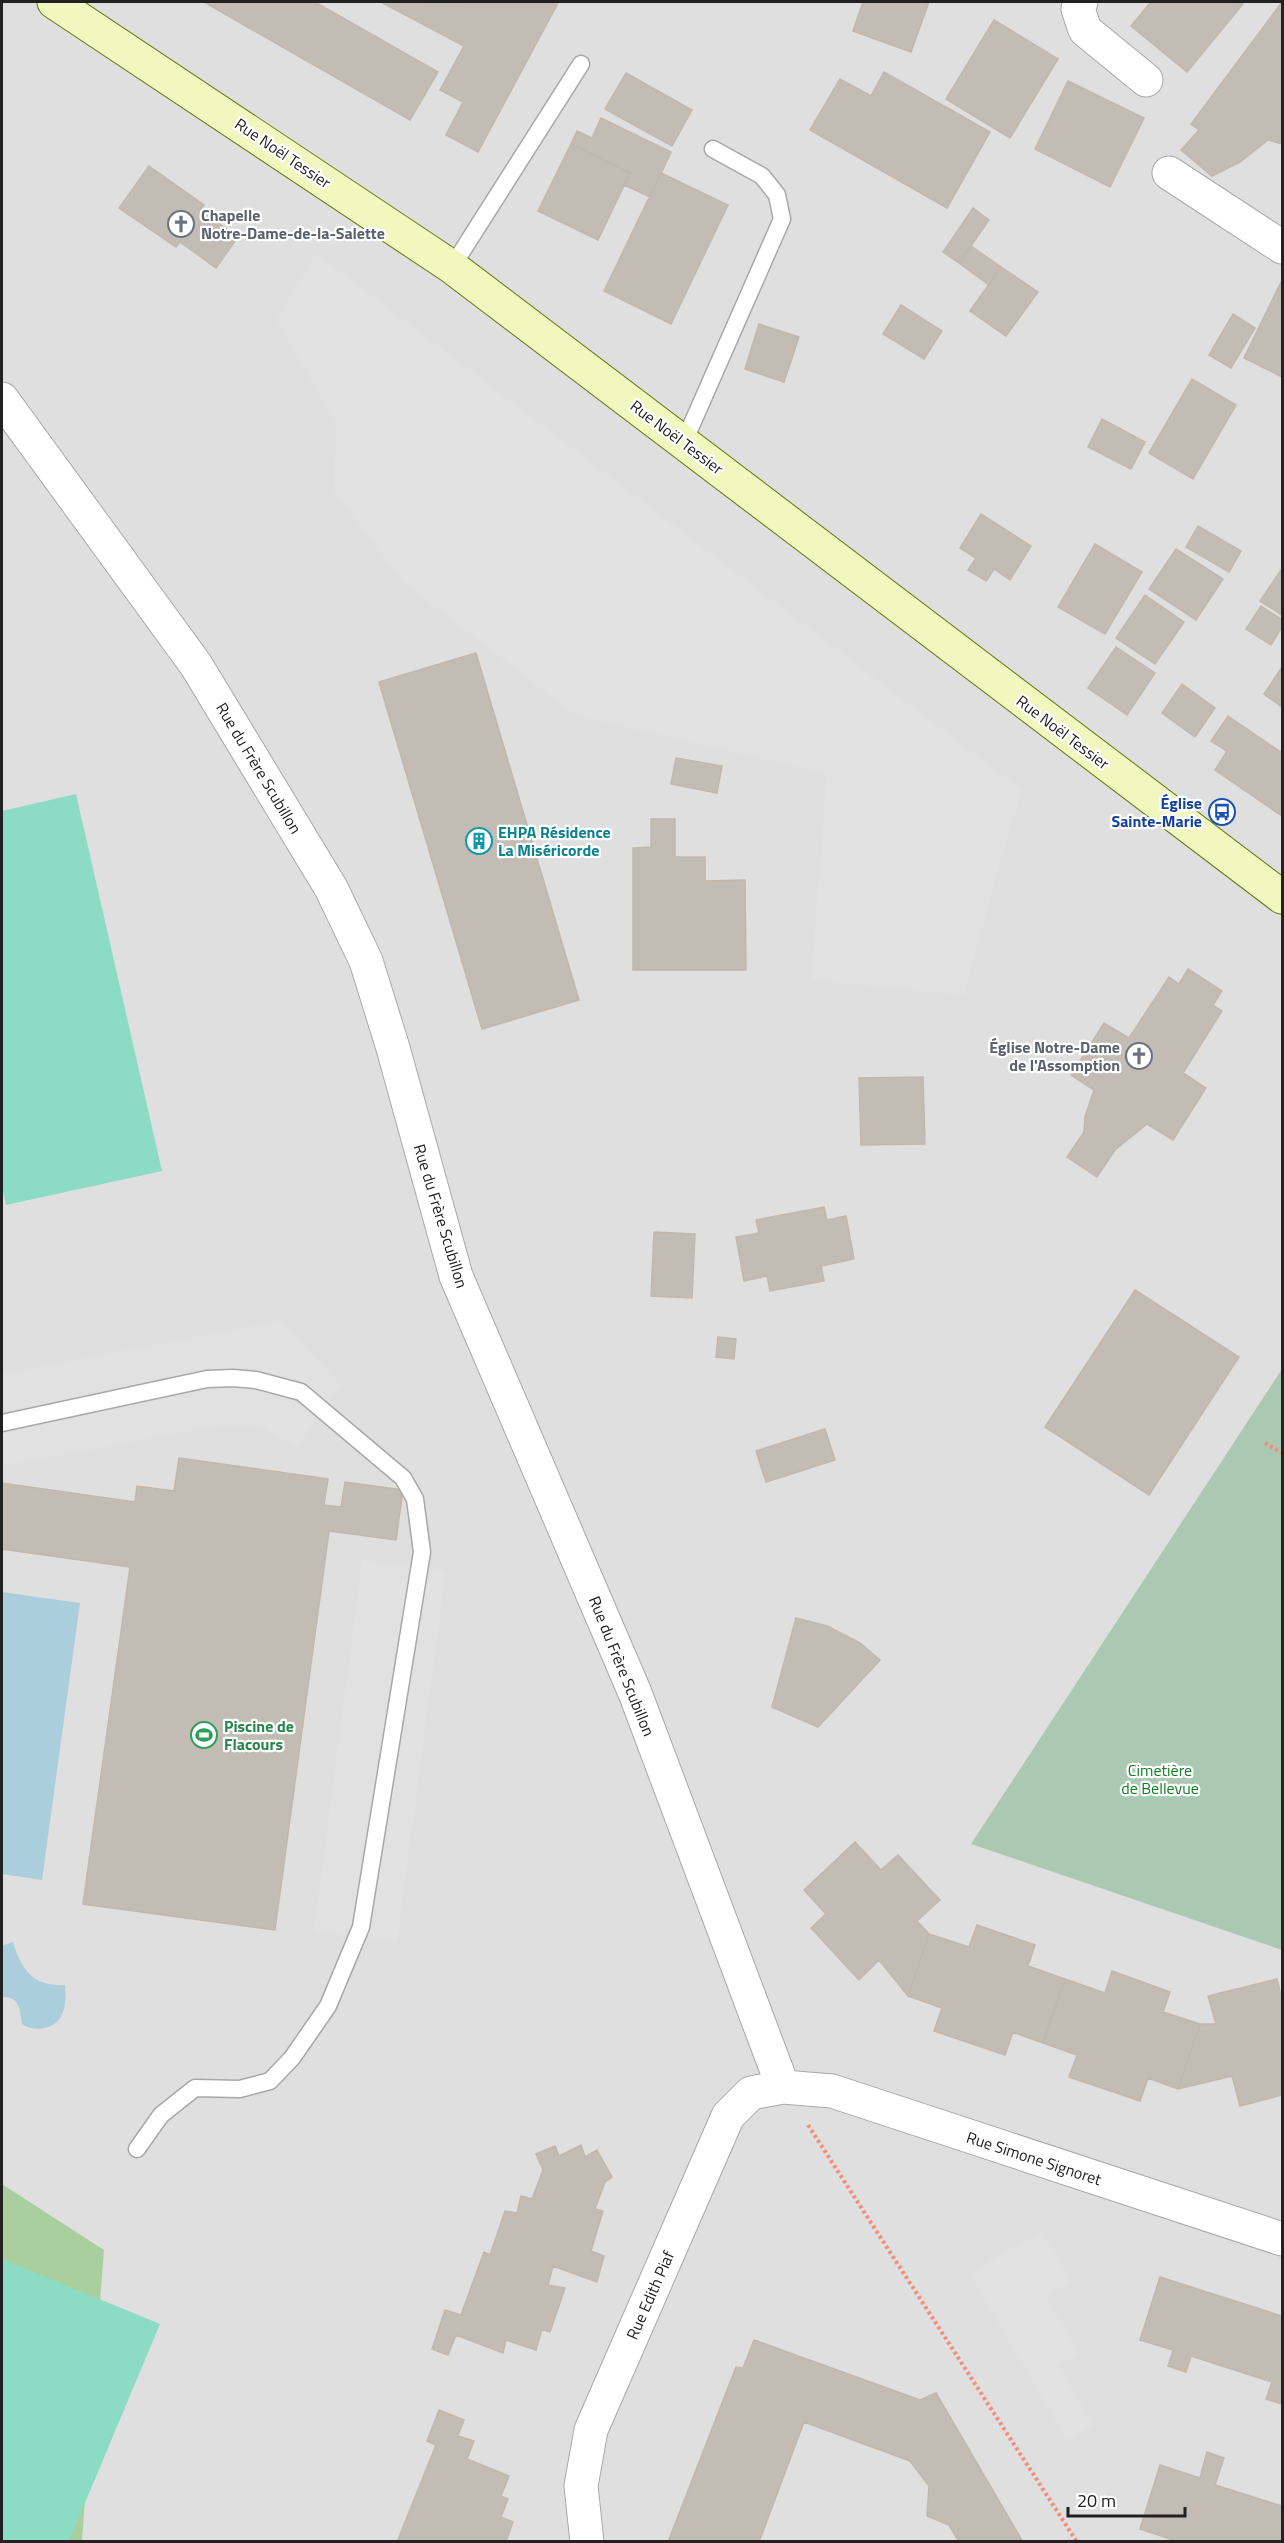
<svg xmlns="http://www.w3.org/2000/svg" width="1284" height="2543" font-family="'Titillium Web',sans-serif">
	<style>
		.residential { fill: #dfdfdf }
		.forest { fill: #a9cf9f }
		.cemetery { fill: #abc9b2 }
		.pitch { fill: #8bdcc3 }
		.parking { fill: #e1e1e1 }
		.water { fill: #abcedd }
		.building { fill: #c2bcb5; stroke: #c3b7ab; stroke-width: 1.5 }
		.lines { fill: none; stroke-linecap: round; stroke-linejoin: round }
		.service-casing { stroke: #a8a8a8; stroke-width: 19 }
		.minor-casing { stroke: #a8a8a8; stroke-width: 35 }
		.secondary-casing { stroke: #63770a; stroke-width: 35 }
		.path { stroke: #f58d76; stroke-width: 4; stroke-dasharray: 3 3; stroke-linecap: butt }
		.service { stroke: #fff; stroke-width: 16 }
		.minor { stroke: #fff; stroke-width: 33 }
		.secondary { stroke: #f0f8c0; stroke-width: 33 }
		.labels { text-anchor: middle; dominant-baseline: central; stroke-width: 4.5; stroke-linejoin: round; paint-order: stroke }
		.street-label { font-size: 16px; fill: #212121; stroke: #fff }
		.worship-label { font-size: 16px; font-weight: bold; fill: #5b616d; stroke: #fff; text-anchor: start }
		.transit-label { font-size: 16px; font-weight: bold; fill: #164399; stroke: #fff; text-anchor: end }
		.culture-label { font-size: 16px; font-weight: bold; fill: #0d838f; stroke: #fff; text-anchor: start }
		.leisure-label { font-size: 16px; font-weight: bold; fill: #27864d; stroke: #fff; text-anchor: start }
		.park-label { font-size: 16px; fill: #107e22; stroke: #fff }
	</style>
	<rect width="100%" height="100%" fill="#f1efe9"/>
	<!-- residential -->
	<path class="residential" d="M2 2H1282V2541H82L104 2250 2 2184Z"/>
	<!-- forest -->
	<path class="forest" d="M2 2184 104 2250 82 2541H2Z"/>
	<!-- cemetery -->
	<path class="cemetery" d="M1282 1369V1950L971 1844Z"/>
	<!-- pitch -->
	<path class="pitch" d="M76 794 162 1171 6 1205 2 1186V811Z
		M2 2259 160 2324 69 2541H2Z"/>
	<!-- parking -->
	<path class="parking" d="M316 253 1023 791 1009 830 964 995 811 980 827 774 575 715 403 582 334 491 336 423 276 320Z
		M280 1321 341 1385 296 1448 260 1426 222 1425 2 1466V1374Z
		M362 1560 446 1571 397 1942 314 1931Z
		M1042 2231 1071 2281 1045 2295 1079 2353 1058 2365 1093 2425 1067 2440 969 2273Z"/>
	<!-- water -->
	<path class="water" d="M2 1592 80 1603 42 1880 2 1874Z
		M13 1942C21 1969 33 1987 65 1985 66 1994 66 2010 60 2018 53 2030 32 2032 22 2024 20 2009 19 1996 2 1997V1946Z"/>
	<!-- building -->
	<path class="building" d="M204 2H315L438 72 410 120Z
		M381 2 558 3 478 152 446 135 463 102 440 90 464 46Z
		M863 2H929L911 52 853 31Z
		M1151 2H1240L1243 4 1187 72 1131 26Z
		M1282 2V144L1268 140 1240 162 1212 176 1181 150 1199 130 1191 124Z
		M994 20 1058 59 1010 138 946 99Z
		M884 72 990 132 947 208 810 130 840 79 871 96Z
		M626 73 692 110 672 146 605 109Z
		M1068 81 1144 118 1110 187 1035 149Z
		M601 118 671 152 650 197 624 185 630 173 571 144 577 131 592 138Z
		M571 144 630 173 598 240 538 211Z
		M149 166 204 205 200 210 238 237 216 268 180 242 176 247 119 208Z
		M661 173 728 205 671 324 604 291Z
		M973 208 989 220 959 263 943 252Z
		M971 246 1001 267 989 285 959 263Z
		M1001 267 1038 292 1006 336 970 311Z
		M1282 280V377L1244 358Z
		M901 305 942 331 924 359 883 334Z
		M1233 314 1255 328 1231 368 1209 355Z
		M759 324 799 337 784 382 745 369Z
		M1192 379 1236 405 1193 479 1149 453Z
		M1102 419 1145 442 1131 469 1088 447Z
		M981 514 1031 546 1010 580 994 569 986 581 968 570 976 558 960 548Z
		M1198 526 1241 551 1229 572 1186 547Z
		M1095 544 1142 572 1105 634 1058 607Z
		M1176 549 1223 579 1196 620 1149 589Z
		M1281 570 1282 571V615L1260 601Z
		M1145 595 1184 622 1155 664 1116 638Z
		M1261 606 1282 620V627L1271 645 1246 629Z
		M1116 647 1155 673 1127 715 1088 688Z
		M476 653 579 1000 482 1029 379 682Z
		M1282 667V707L1264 694Z
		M1182 684 1215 708 1195 737 1162 713Z
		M1228 716 1282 753V816L1215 770 1227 751 1211 741Z
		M676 758 722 766 717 793 671 784Z
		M651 819H675V857H705V881L745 880 746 970H633V848L651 847Z
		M1188 969 1222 991 1213 1005 1222 1011 1183 1073 1206 1088 1173 1140 1147 1124 1115 1150 1097 1177 1067 1157 1084 1132 1085 1117 1094 1090 1071 1075 1104 1023 1129 1038 1169 977 1179 984Z
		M923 1077 925 1144 861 1145 859 1078Z
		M824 1207 827 1220 846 1216 854 1259 821 1266 824 1281 770 1291 767 1276 744 1281 736 1237 759 1233 756 1220Z
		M654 1232 695 1234 692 1298 651 1296Z
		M1135 1290 1239 1357 1149 1495 1045 1427Z
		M718 1337 736 1339 734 1359 716 1357Z
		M825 1429 835 1460 766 1482 756 1451Z
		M179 1458 328 1479 324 1505 341 1507 345 1482 403 1490 396 1540 329 1531 275 1930 83 1904 130 1567 2 1549V1483L135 1502 137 1486 174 1491Z
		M796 1618 827 1626 860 1643 880 1660 818 1727 772 1707Z
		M855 1842 881 1870 898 1855 940 1900 917 1921 929 1934 908 1996 879 1960 859 1980 811 1928 826 1914 804 1890Z
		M977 1925 1035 1945 1028 1966 1065 1979 1043 2043 1013 2032 1005 2055 934 2031 942 2008 908 1996 929 1934 969 1947Z
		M1112 1971 1170 1992 1163 2012 1200 2024 1178 2089 1148 2078 1140 2101 1069 2077 1077 2055 1043 2043 1065 1979 1105 1993Z
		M1277 1979 1282 2000V2095L1240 2106 1232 2076 1178 2089 1200 2024H1216L1208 1996Z
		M581 2145 585 2157 597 2150 612 2177 605 2182 595 2209 603 2211 591 2251 604 2256 597 2282 553 2266 548 2285 565 2288 550 2332 542 2329 536 2350 506 2340 503 2353 456 2335 448 2355 432 2349 445 2310 461 2315 484 2252 490 2255 505 2211 517 2213 521 2196 532 2199 543 2170 536 2154 555 2146 559 2156Z
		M1160 2277 1282 2316V2404L1266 2399 1272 2382 1191 2356 1186 2372 1168 2366 1173 2350 1140 2340Z
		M754 2340 920 2400 936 2393 1023 2542H959L949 2525 927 2516 929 2486 910 2461 804 2422 759 2542H668L736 2367 743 2368Z
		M439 2410 464 2420 458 2436 474 2441 467 2459 509 2476 501 2496 508 2499 501 2517 513 2522 506 2542H397L436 2445 427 2441Z
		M1207 2452 1224 2458 1215 2485 1282 2506V2542H1179L1140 2529 1160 2465 1200 2478Z"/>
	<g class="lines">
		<defs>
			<path id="service" d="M452 267 581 64
				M684 442 782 219 777 195 762 176 713 149
				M2 1423 207 1379 233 1378 256 1380 301 1392 403 1478 415 1499 422 1552 361 1927 328 2006 292 2058 270 2081 240 2089 195 2088 161 2115 137 2149"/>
			<path id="minor" d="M1081 2 1078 9 1085 30 1146 80
				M1169 173 1282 247
				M2 399 196 665 331 888 366 961 393 1048 456 1276 635 1693 783 2087
				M587 2542 581 2486 591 2430 728 2116 751 2093 783 2087 832 2091 1282 2239"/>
			<path id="secondary" d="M54 2 452 267 1282 897"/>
		</defs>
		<!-- service casing -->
		<use href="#service" class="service-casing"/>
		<!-- minor casing -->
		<use href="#minor" class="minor-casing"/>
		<!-- secondary casing -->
		<use href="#secondary" class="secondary-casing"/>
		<!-- path -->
		<path class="path" d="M1265 1443 1282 1453
			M808 2125 1077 2542"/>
		<!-- service -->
		<use href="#service" class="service"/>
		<!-- minor -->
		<use href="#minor" class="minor"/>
		<!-- secondary -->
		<use href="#secondary" class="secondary"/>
	</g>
	<!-- icons -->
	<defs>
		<symbol id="church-ring" viewBox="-11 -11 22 22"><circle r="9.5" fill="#fff" stroke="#6b7280" stroke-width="1.5"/><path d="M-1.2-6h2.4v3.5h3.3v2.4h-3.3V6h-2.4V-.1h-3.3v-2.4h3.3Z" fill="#6b7280"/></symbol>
		<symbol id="bus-ring" viewBox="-11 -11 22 22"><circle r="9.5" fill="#fff" stroke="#1a4fb4" stroke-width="1.5"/><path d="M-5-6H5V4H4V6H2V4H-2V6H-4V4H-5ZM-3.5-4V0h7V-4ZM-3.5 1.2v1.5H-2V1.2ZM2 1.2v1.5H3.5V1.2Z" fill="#1a4fb4"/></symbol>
		<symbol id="building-ring" viewBox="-11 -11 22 22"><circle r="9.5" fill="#fff" stroke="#0f9aa8" stroke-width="1.5"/><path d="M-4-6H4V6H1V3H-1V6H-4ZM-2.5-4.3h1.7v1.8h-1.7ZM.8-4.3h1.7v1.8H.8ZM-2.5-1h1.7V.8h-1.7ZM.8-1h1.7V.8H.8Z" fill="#0f9aa8"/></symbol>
		<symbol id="stadium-ring" viewBox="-11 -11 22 22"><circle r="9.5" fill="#fff" stroke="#2e9e5b" stroke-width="1.5"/><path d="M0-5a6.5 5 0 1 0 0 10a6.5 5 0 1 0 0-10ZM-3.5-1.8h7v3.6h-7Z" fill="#2e9e5b"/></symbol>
	</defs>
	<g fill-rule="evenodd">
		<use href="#church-ring" x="166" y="209" width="30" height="30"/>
		<use href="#bus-ring" x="1207" y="797" width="30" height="30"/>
		<use href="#building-ring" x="464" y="826" width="30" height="30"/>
		<use href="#church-ring" x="1124" y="1041" width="30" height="30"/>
		<use href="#stadium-ring" x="189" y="1720" width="30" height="30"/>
	</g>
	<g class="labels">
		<!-- street labels -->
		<g class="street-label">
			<text transform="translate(283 153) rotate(34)">Rue Noël Tessier</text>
			<text transform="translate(677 437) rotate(37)">Rue Noël Tessier</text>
			<text transform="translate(1063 732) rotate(37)">Rue Noël Tessier</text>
			<text transform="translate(259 768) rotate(59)">Rue du Frère Scubillon</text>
			<text transform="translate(441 1216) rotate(73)">Rue du Frère Scubillon</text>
			<text transform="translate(622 1666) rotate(68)">Rue du Frère Scubillon</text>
			<text transform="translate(1034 2158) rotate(18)">Rue Simone Signoret</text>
			<text transform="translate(650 2295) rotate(-66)">Rue Edith Piaf</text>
		</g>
		<!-- worship labels -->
		<g class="worship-label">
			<text x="201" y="215">Chapelle<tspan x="201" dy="18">Notre-Dame-de-la-Salette</tspan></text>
			<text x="1120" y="1047" text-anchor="end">Église Notre-Dame<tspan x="1120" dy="18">de l'Assomption</tspan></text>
		</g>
		<!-- transit labels -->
		<g class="transit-label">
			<text x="1202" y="803">Église<tspan x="1202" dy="18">Sainte-Marie</tspan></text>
		</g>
		<!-- culture labels -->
		<g class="culture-label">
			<text x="498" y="832">EHPA Résidence<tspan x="498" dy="18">La Miséricorde</tspan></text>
		</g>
		<!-- leisure labels -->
		<g class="leisure-label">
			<text x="224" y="1726">Piscine de<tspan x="224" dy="18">Flacours</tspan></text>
		</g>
		<!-- park labels -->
		<g class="park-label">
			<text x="1160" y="1770">Cimetière<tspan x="1160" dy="18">de Bellevue</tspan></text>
		</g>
	</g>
	<!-- border -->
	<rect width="1284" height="2543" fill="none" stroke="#212121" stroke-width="6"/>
	<!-- scale -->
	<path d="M1068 2507v9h117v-9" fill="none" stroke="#212121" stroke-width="3"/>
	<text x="1077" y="2507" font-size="18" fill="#212121" stroke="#ffffff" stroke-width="4.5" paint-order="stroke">20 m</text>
</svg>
